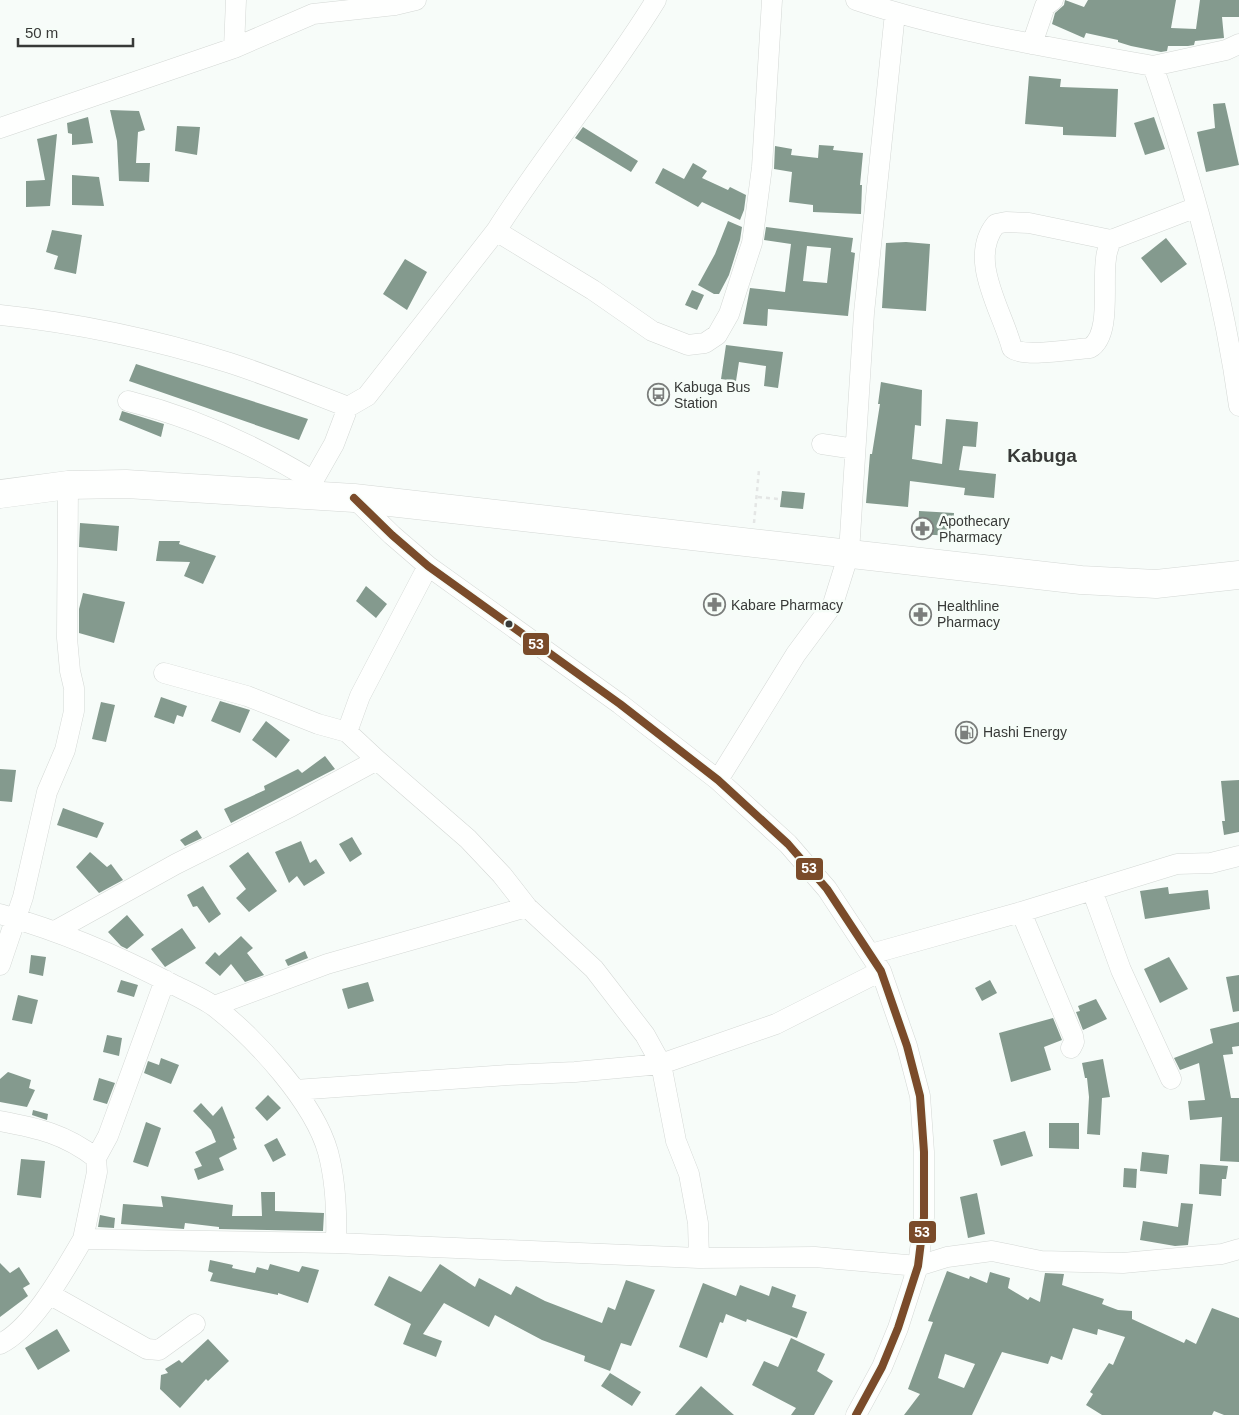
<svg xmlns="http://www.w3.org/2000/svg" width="1239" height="1415" font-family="Arial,sans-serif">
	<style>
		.building { fill: #849a8e; fill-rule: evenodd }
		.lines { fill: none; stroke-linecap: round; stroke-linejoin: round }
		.minor-casing { stroke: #d4d8d5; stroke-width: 21 }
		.highway-casing { stroke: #d4d8d5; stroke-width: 29 }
		.path { stroke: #e4e6e5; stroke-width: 2.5; stroke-dasharray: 4 4; stroke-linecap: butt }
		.minor { stroke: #fefffe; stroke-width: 20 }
		.highway { stroke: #fefffe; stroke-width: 28 }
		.bus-1-casing { stroke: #f6fdf8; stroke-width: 11 }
		.bus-1 { stroke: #7a4b2a; stroke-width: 8 }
		.bus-dot { fill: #383a38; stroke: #f6fdf8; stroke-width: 2 }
		.labels { text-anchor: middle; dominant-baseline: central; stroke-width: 5; stroke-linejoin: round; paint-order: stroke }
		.poi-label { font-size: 14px; fill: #383a38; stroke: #f6fdf8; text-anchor: start }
		.district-label { font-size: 19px; font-weight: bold; fill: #383a38; stroke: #f6fdf8 }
		.line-badge { stroke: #f6fdf8; stroke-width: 2 }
		.badge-label { font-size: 14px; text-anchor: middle; font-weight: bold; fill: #fff }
	</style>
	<rect width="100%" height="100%" fill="#f7fcf9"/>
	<!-- building -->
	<path class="building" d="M1065 0 1084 7 1088 0H1176L1171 28 1196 29 1200 0H1239V17H1222L1224 38 1195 41 1194 45 1188 46H1168L1167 51 1161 52 1131 46 1118 42V40L1086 33 1084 38 1052 24 1055 13 1064 5Z
		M1029 76 1061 79 1060 87 1118 89 1116 137 1063 135V127L1025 124Z
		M1225 103 1239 165 1206 172 1197 132 1215 128 1213 104Z
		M110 110 139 111 145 130 138 132 136 163H150L149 182 119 181 117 141Z
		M88 117 93 143 72 145V134L68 133 67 123Z
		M1154 117 1165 149 1145 155 1134 123Z
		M177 126 200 127 197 155 175 151Z
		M583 127 638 161 631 172 575 138Z
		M57 134 50 206 26 207V181L45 180 37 139Z
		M819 145 834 146 833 150 863 153 860 185H862L861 214 813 212V205L789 202 792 172 774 169 775 146 792 149 791 155 818 158Z
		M693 163 707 171 702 178 728 190 730 187 746 195 744 210 740 220 702 202 698 207 655 183 663 168 684 179Z
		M72 175 99 177 104 206 72 205Z
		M728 221 742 227 740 240 729 275 719 294H714L698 285 715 254Z
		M766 227 853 238 851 252 855 253 848 316 768 309 767 326 743 324 750 288 785 292 791 244 764 240ZM807 246 831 248 827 283 803 281Z
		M52 230 82 235 76 274 54 269 58 256 46 252Z
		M1166 238 1187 264 1161 283 1141 258Z
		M906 242 930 244 926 311 882 308 886 243Z
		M405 259 427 272 407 310 383 294Z
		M692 290 704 295 697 310 685 305Z
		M726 345 783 352 778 388 764 386 766 366 739 362 736 381 721 379Z
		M136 364 308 419 299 440 129 381Z
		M881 382 922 390 921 426 915 425 912 459 942 464 946 419 978 422 976 447 963 446 959 470 996 474 994 498 964 495 965 488 910 481 908 507 866 503 870 454H872L880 404H878Z
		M122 411 164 424 161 437 119 420Z
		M782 491 805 493 803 509 780 507Z
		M919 511 954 513 952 536 918 534Z
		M80 523 119 526 117 551 79 547Z
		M159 541H180L179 544 216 556 203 584 184 576 190 562 156 561Z
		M366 586 387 604 376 618 356 601Z
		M83 593 125 602 114 643 79 633V609Z
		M161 697 187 706 183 717 177 715 174 724 154 717Z
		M220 701 250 710 240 733 211 721Z
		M101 702 115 705 106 742 92 739Z
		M266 721 290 740 276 758 252 740Z
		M325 756 335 769 231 823 224 809 265 790 264 786 298 769 302 773Z
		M0 769 16 770 12 802 0 801Z
		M1239 780V832L1224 835 1222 821H1225L1221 781Z
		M63 808 104 823 97 838 57 825Z
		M197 830 202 838 185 846 180 840Z
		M352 837 362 854 350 862 339 844Z
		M301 841 310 863 316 859 325 873 304 886 297 876 289 883 275 852Z
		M90 852 107 867 111 864 123 880 99 893 76 867Z
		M248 852 277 891 249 912 236 898 246 889 229 866Z
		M203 886 221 914 209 923 197 906 193 907 187 895Z
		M1168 887 1169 894 1208 890 1210 909 1145 919 1140 891Z
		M127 915 144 935 127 949 121 946 108 932Z
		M182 928 196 948 165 967 151 949Z
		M241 936 253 948 247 953 264 975 245 982 231 964 220 976 205 963 215 952 219 956Z
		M305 951 308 958 288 966 285 960Z
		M31 955 46 957 43 976 29 973Z
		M1169 957 1188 989 1160 1003 1144 969Z
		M1239 975V1011L1233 1012 1226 977Z
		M121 980 138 985 134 997 117 992Z
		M990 980 997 993 982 1001 975 988Z
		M368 982 374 1001 348 1009 342 989Z
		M18 995 38 1000 32 1024 12 1020Z
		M1096 999 1107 1019 1083 1030 1076 1012 1080 1011 1078 1006Z
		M1053 1018 1062 1040 1044 1047 1051 1070 1011 1082 999 1033Z
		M1239 1022V1046L1232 1047 1233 1054 1223 1055 1231 1098H1239V1162L1220 1161 1222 1117 1190 1120 1188 1101 1205 1100 1199 1063 1180 1070 1174 1058 1213 1043 1210 1029Z
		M107 1035 122 1038 119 1056 103 1052Z
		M161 1058 179 1065 171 1084 144 1073 148 1061 159 1065Z
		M1103 1059 1110 1097 1102 1098 1100 1135 1087 1134 1089 1097 1087 1078H1085L1082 1063Z
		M8 1072 31 1080 29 1088 35 1090 27 1107 0 1102V1079Z
		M99 1078 115 1083 107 1104 93 1100Z
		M268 1095 281 1108 267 1121 255 1108Z
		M201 1103 213 1116 222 1106 235 1138 233 1139 237 1149 219 1158 224 1170 198 1180 194 1169 202 1166 195 1152 216 1142 211 1130 193 1111Z
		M33 1110 48 1114 47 1120 32 1115Z
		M146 1122 161 1128 148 1167 133 1162Z
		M1049 1123H1079V1149L1049 1148Z
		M1025 1131 1033 1156 1001 1166 993 1140Z
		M277 1138 286 1155 273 1162 264 1145Z
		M1142 1152 1169 1155 1167 1174 1140 1171Z
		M21 1159 45 1161 41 1198 17 1195Z
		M1200 1164 1228 1166 1226 1179H1222L1221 1196 1199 1194Z
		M1124 1168 1137 1169 1136 1188 1123 1187Z
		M261 1192H275V1211L324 1213 323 1231 219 1229V1227L185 1223 184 1229 121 1224 123 1204 163 1207 161 1196 233 1205 232 1216H262Z
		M977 1193 985 1234 968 1238 960 1197Z
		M1181 1203 1193 1204 1188 1245 1175 1246 1140 1240 1143 1221 1178 1227Z
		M100 1215 115 1218 114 1228 98 1227Z
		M210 1260 233 1265 232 1268 255 1273 257 1267 268 1270 270 1264 299 1272 302 1266 319 1270 308 1303 278 1293V1295L210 1281 213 1273 208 1271Z
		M0 1263 10 1273 19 1267 30 1284 23 1288 28 1296 0 1317Z
		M440 1264 475 1287 479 1278 511 1295 516 1286 545 1301 602 1323 608 1307 615 1310 626 1280 655 1290 631 1346 621 1343 610 1371 584 1361 585 1356 542 1340 495 1315 489 1327 444 1303 423 1334 442 1341 436 1357 403 1344 411 1324 374 1305 389 1276 421 1292Z
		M947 1271 969 1279 970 1276 987 1283 990 1272 1010 1278 1008 1288 1028 1300 1030 1297 1040 1302 1045 1273 1064 1274 1062 1285 1104 1299 1102 1304 1118 1310 1132 1311V1319L1184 1343 1186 1339 1196 1344 1212 1308 1239 1318V1415H1224L1214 1411 1212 1415H1102L1086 1405 1093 1394 1090 1392 1109 1363 1113 1365 1125 1337 1098 1329 1097 1335 1073 1328 1062 1360 1051 1356 1048 1364 1002 1352 972 1415H904L920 1394 908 1389 933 1322 928 1321ZM945 1354 975 1364 964 1388 938 1378Z
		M703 1283 736 1296 740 1285 769 1296 772 1286 796 1295 792 1307 807 1312 797 1338 747 1319 746 1322 726 1314 723 1323 720 1322 707 1358 679 1347Z
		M57 1329 70 1351 38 1370 25 1348Z
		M791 1338 825 1354 817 1371 833 1381 814 1415H791L796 1408 752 1385 764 1361 778 1367Z
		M208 1339 229 1361 208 1381 206 1379 180 1408 160 1389 161 1375 168 1373 165 1369 179 1360 182 1363Z
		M610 1373 641 1392 632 1406 601 1386Z
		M701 1386 734 1415H675Z"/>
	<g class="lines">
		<defs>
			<path id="minor" d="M856 0C952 32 1054 48 1153 66 1191 177 1223 289 1239 406
				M1032 44 1045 6 1053 0
				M234 48 236 0
				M1153 66 1226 50 1239 44
				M0 128 234 48 313 14 395 5 416 0
				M496 231 593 290 652 331 688 345 705 343 717 335 729 314 752 243 762 167 772 0
				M1111 240C1109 246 1106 253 1106 259 1102 282 1112 335 1090 348 1073 349 1023 358 1012 348 1002 310 967 259 996 224L1006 222 1029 223 1111 240 1197 207
				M0 315C77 323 156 340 230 363 270 376 309 392 348 407
				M128 401C192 417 256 446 312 480
				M822 444 855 449
				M305 495 334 444 348 407 367 396 496 231C546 152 607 80 656 0
				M354 498 392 535 428 566 620 704 718 780 788 844 827 889 881 971 907 1046 920 1096 924 1152V1217L918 1266 898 1328 882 1367 856 1415
				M164 673 247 696 318 724 347 732
				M377 760 347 732 360 696 428 566
				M718 780 796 654 833 604 849 553 864 313 895 13
				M1092 890 1121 970 1171 1079
				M1021 912 1073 1036 1074 1042 1071 1048
				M0 914C60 931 117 955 172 984 186 991 203 998 215 1007 256 1039 314 1102 328 1152 336 1182 337 1212 336 1243
				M55 931 176 864 292 806 377 760 468 839 502 875 527 907 594 969 645 1035 661 1064 676 1141 689 1174 698 1223 699 1258
				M871 954 1021 912 1177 864 1211 863 1239 856
				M0 965 23 897 47 792 65 750 74 711V688L70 671 67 638 68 485
				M214 1006 327 964 527 907
				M295 1090 508 1075 575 1072 661 1064 776 1024 881 971
				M0 1121C38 1128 65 1134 96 1158
				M83 1239 97 1172 96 1158 108 1136 165 980
				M49 1294 147 1349 159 1350 195 1324
				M0 1344C33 1328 64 1271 83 1239L336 1243 699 1258 815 1257 918 1266 947 1257 992 1251 1041 1261 1123 1263 1222 1254 1239 1249"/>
			<path id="highway" d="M0 494 68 485 126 484 354 498 1081 580 1156 584 1239 575"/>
		</defs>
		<!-- minor casing -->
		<use href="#minor" class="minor-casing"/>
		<!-- highway casing -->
		<use href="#highway" class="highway-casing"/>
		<!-- path -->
		<path class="path" d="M758 497 778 499
			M754 523 759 470"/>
		<!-- minor -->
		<use href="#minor" class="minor"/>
		<!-- highway -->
		<use href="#highway" class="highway"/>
		<defs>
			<path id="bus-1" d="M354 498 392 535 428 566 620 704 718 780 788 844 827 889 881 971 907 1046 920 1096 924 1152V1217L918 1266 898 1328 882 1367 856 1415"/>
		</defs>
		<!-- bus-1 casing -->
		<use href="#bus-1" class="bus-1-casing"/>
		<!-- bus-1 -->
		<use href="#bus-1" class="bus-1"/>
	</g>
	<!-- icons -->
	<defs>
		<symbol id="bus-ring" viewBox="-11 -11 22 22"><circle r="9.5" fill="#f6fdf8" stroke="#7b7e7c" stroke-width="1.5"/><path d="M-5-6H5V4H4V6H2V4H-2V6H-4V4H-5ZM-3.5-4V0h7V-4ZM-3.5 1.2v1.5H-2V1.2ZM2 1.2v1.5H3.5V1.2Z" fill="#7b7e7c"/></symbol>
		<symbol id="pharmacy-ring" viewBox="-11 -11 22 22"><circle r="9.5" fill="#f6fdf8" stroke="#7b7e7c" stroke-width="1.5"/><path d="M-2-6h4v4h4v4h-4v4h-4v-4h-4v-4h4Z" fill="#7b7e7c"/></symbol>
		<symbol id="fuel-ring" viewBox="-11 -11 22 22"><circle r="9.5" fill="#f6fdf8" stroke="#7b7e7c" stroke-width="1.5"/><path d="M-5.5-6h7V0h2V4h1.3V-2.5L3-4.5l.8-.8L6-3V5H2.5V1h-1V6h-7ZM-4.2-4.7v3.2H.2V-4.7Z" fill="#7b7e7c"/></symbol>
	</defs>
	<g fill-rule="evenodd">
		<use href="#bus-ring" x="646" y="382" width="25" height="25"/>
		<use href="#pharmacy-ring" x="910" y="516" width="25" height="25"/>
		<use href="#pharmacy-ring" x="702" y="592" width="25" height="25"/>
		<use href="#pharmacy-ring" x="908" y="602" width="25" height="25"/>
		<use href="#fuel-ring" x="954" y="720" width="25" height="25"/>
	</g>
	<!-- markers -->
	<circle class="bus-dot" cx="509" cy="624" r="4.5"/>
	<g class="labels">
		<!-- poi labels -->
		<g class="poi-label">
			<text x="674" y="387">Kabuga Bus<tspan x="674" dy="16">Station</tspan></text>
			<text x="939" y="521">Apothecary<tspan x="939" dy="16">Pharmacy</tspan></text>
			<text x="731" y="605">Kabare Pharmacy</text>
			<text x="937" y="606">Healthline<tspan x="937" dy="16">Pharmacy</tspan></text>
			<text x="983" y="732">Hashi Energy</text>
		</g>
		<!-- district labels -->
		<g class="district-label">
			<text x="1042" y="455">Kabuga</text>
		</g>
	</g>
	<g class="line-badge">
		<rect x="522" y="632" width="28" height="24" rx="5" fill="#7a4b2a"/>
		<rect x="795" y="857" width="29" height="24" rx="5" fill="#7a4b2a"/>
		<rect x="908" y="1220" width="29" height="24" rx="5" fill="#7a4b2a"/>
	</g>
	<g class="badge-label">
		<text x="536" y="649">53</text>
		<text x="809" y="873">53</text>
		<text x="922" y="1237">53</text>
	</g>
	<!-- scale -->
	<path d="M18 38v8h115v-8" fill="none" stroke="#383a38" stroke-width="2.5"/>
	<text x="25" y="38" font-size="15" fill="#383a38" stroke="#f6fdf8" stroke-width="4" paint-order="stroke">50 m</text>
</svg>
